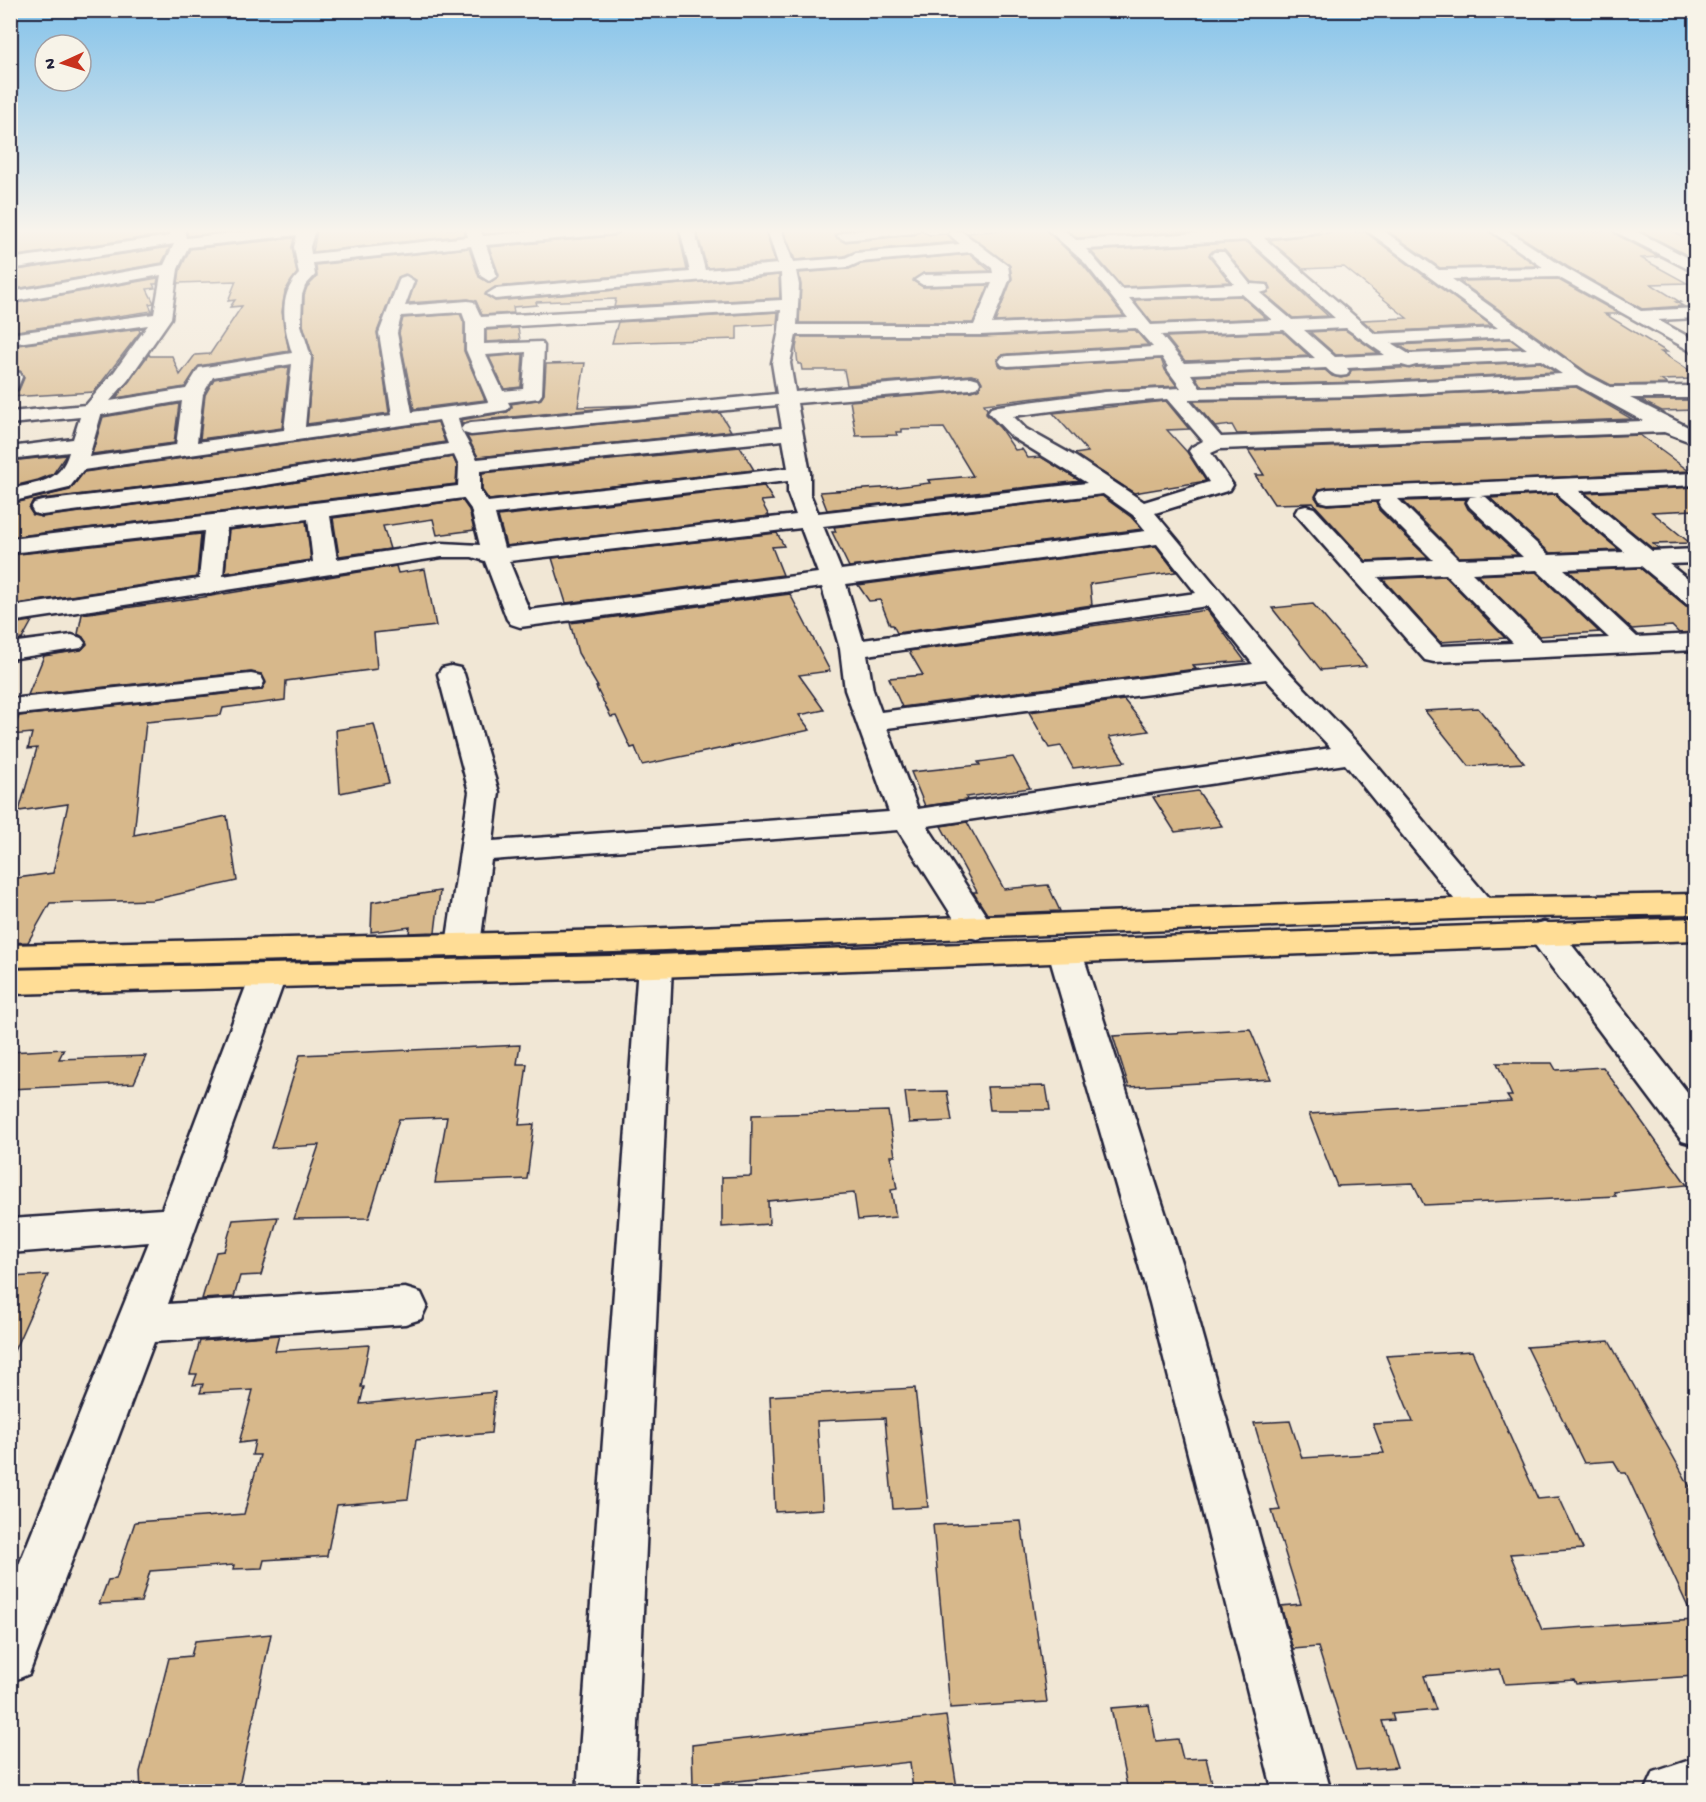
<svg xmlns="http://www.w3.org/2000/svg" width="1706" height="1802" font-family="'Gochi Hand',sans-serif">
	<style>
		.building { fill: #d7b88b; stroke: #22223b; stroke-width: 1.5 }
		.lines { fill: none; stroke-linecap: round; stroke-linejoin: round }
		.minor-casing { stroke: #22223b; stroke-width: 5 }
		.major-casing { stroke: #22223b; stroke-width: 5 }
		.minor { fill: #f7f3e8; fill-rule: evenodd }
		.major { fill: #ffdd96; fill-rule: evenodd }
	</style>
	<rect width="100%" height="100%" fill="#f1e7d5"/>
	<filter id="ink" filterUnits="userSpaceOnUse"><feTurbulence type="fractalNoise" baseFrequency=".0167" numOctaves="2"/><feDisplacementMap in="SourceGraphic" scale="12" xChannelSelector="R" yChannelSelector="G"/><feConvolveMatrix kernelMatrix="1 2 1 2 8 2 1 2 1" color-interpolation-filters="sRGB"/></filter>
	<g filter="url(#ink)">
		<!-- building -->
		<path class="building" d="M10 229H168V234L10 257Z
			M186 229H249L188 236Z
			M335 229H464L465 235 313 252 317 230Z
			M622 229H678L687 270 495 287 485 295 495 301 779 275 780 298 614 307 616 299 536 302 537 305 513 307 514 313 482 315 476 301 468 299 408 303 416 280 405 274 398 277 377 332 389 413 307 424 313 357 303 325 304 295 307 287 317 277 316 265 469 248 479 277 490 283 499 275 489 247 613 236 621 232Z
			M696 229H765L775 262 707 268Z
			M783 229H852L843 230 835 235 844 242 914 235 921 231 930 235 947 234 955 242 856 251 844 256 795 260Z
			M1018 229H1045L1083 265 1124 316 995 322 1012 279 1010 266 967 233Z
			M1066 229H1099L1102 232 1233 229 1077 238Z
			M1438 229H1486L1537 266 1440 268 1388 231Z
			M1509 229H1573L1578 232 1612 230 1615 234 1659 257 1641 258 1687 283 1651 284 1680 302H1676L1683 306 1642 309 1568 267Z
			M1637 229H1666L1674 232 1695 243V255L1688 256Z
			M1352 230 1356 232H1365L1492 326 1376 332 1362 320 1407 318 1344 267 1303 269 1269 240Z
			M294 238 292 247 297 273 285 291 282 312 289 351 199 366 185 387 116 398 149 354 150 356H172L180 375 195 355 210 354 242 306 230 307 235 300 228 301 236 281 178 283 180 270 190 249Z
			M1247 242 1328 316 1293 318 1265 294 1271 289 1269 284 1251 282 1224 250H1214L1209 255 1230 282 1122 287 1091 251Z
			M170 247 162 263 10 290V271Z
			M970 254 990 271 923 273 913 281 923 287 989 285 973 323H799L801 285 799 273 849 269 861 264Z
			M158 278 157 284H153L155 288 147 289 154 303 149 304 152 311 10 332V304Z
			M1557 279 1620 314H1605L1667 352H1661L1695 374V379L1661 380 1667 384 1611 385 1588 373 1459 281Z
			M1241 296 1266 318 1152 323 1134 300Z
			M778 312 777 324 737 326V339L612 343 618 322Z
			M460 314 464 323V351L485 400 414 409 399 333 403 318Z
			M518 328 520 340 486 342V330Z
			M139 329 140 332 94 392 10 397V393L19 390 24 378 20 371 10 370V346Z
			M1135 330 1148 345 1008 354 1002 355 997 360 1000 366 1008 368 1161 359 1165 370 1177 386 1105 390 984 404 987 409 986 414 1000 428 1015 450 1022 449 1028 458 1041 457 1080 481 827 510 820 492 896 487 930 483 928 480 973 476 944 428 902 429V432H896L897 435 856 436 850 401 971 391 980 388 982 382 979 377 971 375 847 385 844 370H802L801 364H798L796 348 798 337H981Z
			M1345 330 1378 353 1336 355 1310 332Z
			M1283 332 1309 356 1185 361 1166 337Z
			M1510 339 1521 347 1410 352 1398 345Z
			M523 354 521 387 504 389 489 357Z
			M1540 362 1555 372 1362 382 1201 386 1195 376 1325 370 1332 376 1341 378 1349 376 1351 370Z
			M585 363 578 407 638 405 471 421 462 424 461 420 507 412 512 407 511 404 541 399 544 394 546 364Z
			M289 367 282 428 200 439 205 395 214 379Z
			M1576 387 1632 419 1237 434 1232 425 1215 427 1193 401 1362 398Z
			M1640 400H1690L1695 404V410L1662 411Z
			M1166 401 1189 429 1167 430 1187 452 1206 481 1134 493 1074 454 1088 452 1053 413Z
			M179 404 174 443 92 454 103 417Z
			M720 413 731 431 478 457 467 436Z
			M438 422 445 442 235 476 42 499 32 502 29 509 33 515 42 517 235 492 453 457 457 466 456 484 10 537V504L70 490 84 472Z
			M1640 435 1689 471 1319 489 1315 497 1319 503 1327 505 1376 502 1379 510 1428 558 1366 561 1313 503 1274 504 1255 475H1264L1248 450Z
			M740 447 754 470 489 500 482 490V473Z
			M66 455 53 474 38 480 10 487V461Z
			M764 486 773 500 761 501 769 516 506 546 498 516Z
			M1695 487V510L1652 512 1690 543 1653 544 1658 548 1653 549 1585 493Z
			M1556 494 1559 500 1619 550 1550 553 1490 498Z
			M1102 496 1131 517 1142 529 849 567 832 532H836L834 527Z
			M1466 499 1465 503 1468 509 1518 555 1459 557 1403 501Z
			M462 500 469 510 474 530 437 535 433 519 383 526 390 549 339 556 333 518Z
			M306 521 311 560 225 573 229 530Z
			M777 533 784 546 772 547 783 575 566 603 552 558Z
			M201 534 197 577 10 605V555Z
			M1156 546 1176 572 1090 584 1092 605 897 633 893 625H890L880 600 869 601 858 585Z
			M396 566 398 573 425 569 436 626 374 633 377 669 286 681 285 700 223 708 221 715 146 722 134 835 227 816 237 881 152 900 50 903 28 942 10 943V879L53 873 68 804 19 811 37 748 28 749 32 733 12 735 19 716 261 690 266 683 261 674 251 672 28 695 44 656 81 650 87 644 83 637 78 634 82 614 211 596Z
			M1640 568 1686 606 1695 608V632L1679 633 1672 626 1632 629 1569 571Z
			M1536 572 1599 632 1539 636 1477 575Z
			M1445 576 1505 638 1440 642 1383 579Z
			M790 594 830 671 799 675 824 710 799 715 810 730 642 765 635 747 631 748 616 716 611 717 596 687H598L578 653 570 623Z
			M1313 604 1366 666 1321 670 1272 608Z
			M1207 610 1245 661 1193 665 1196 669 902 707 889 678 923 675 909 651Z
			M32 621 22 639 10 641V624Z
			M1124 700 1149 731 1109 737 1125 762 1073 768 1061 746 1049 748 1029 712Z
			M1478 708 1524 763 1469 766 1425 711Z
			M374 724 389 783 340 793 336 730Z
			M1013 757 1030 788 966 797 967 800 925 806 911 772 980 765 978 762Z
			M1198 791 1222 826 1175 832 1153 797Z
			M967 822 1004 889 1048 885 1060 911 987 914 973 892H977L941 826Z
			M440 891 435 932 409 933 410 927 371 932 372 902Z
			M1250 1029 1271 1079 1129 1087 1113 1036Z
			M520 1045 517 1064H527L519 1125 534 1124 527 1179 435 1183 447 1117 399 1119 369 1218 294 1219 319 1145 271 1148 300 1055Z
			M64 1049 59 1059 146 1056 134 1083 10 1089V1052Z
			M1497 1063H1552L1556 1070 1603 1067 1687 1185 1614 1192 1616 1196 1424 1205 1413 1183 1337 1186 1309 1114 1511 1102 1507 1096H1512Z
			M1046 1086 1050 1110H990L987 1087Z
			M947 1091 952 1121 909 1123 905 1092Z
			M888 1111 895 1156H891L897 1189 891 1190 896 1217 858 1220 854 1193 768 1201 769 1224 722 1227V1177L751 1176 752 1115Z
			M278 1217 261 1275 240 1276 234 1297 202 1299 216 1252 224 1251 233 1220Z
			M48 1275 10 1360V1277Z
			M279 1335 275 1351 369 1345 361 1387H364L360 1404 495 1392 491 1433 416 1440 408 1499 337 1505 327 1556 264 1560 262 1568 233 1569 234 1565 150 1571 141 1602 99 1604 108 1580 116 1579 135 1522 244 1514 260 1455H252L255 1441 239 1443 253 1390 200 1393 203 1384 193 1385 197 1374H190L200 1341Z
			M1609 1341 1695 1496V1676L1576 1684 1574 1680 1505 1684 1500 1669 1424 1676 1436 1710 1392 1714 1394 1720 1382 1721 1397 1767 1356 1770 1318 1647 1293 1649 1291 1643 1281 1606 1301 1604 1272 1511 1280 1510 1254 1423 1290 1421 1302 1458 1384 1453 1373 1424 1413 1422 1386 1356 1472 1351 1538 1499 1559 1497 1583 1549 1510 1554 1542 1630 1694 1620 1626 1473H1621L1614 1461 1584 1463 1527 1347Z
			M915 1388 928 1507 893 1509 885 1418 817 1421 823 1509 775 1512 770 1396Z
			M1021 1521 1047 1702 950 1708 933 1525Z
			M271 1634 238 1791H141L140 1772 169 1658 191 1656 195 1641Z
			M1149 1705 1156 1741 1178 1739 1183 1759 1206 1758 1213 1787 1128 1791 1111 1708Z
			M946 1716 957 1788 913 1791 910 1762 693 1786 692 1745Z"/>
		<g class="lines">
			<defs>
				<path id="minor" d="M170 229H184L186 238 270 229H315L310 247 311 254 468 237 466 229H480L483 236 558 229 620 230 613 234 486 245 497 276 489 281 481 276 471 246 313 263 315 275 305 286 302 295 301 325 311 357 305 427 392 415 379 333 400 278 406 276 414 281 405 306 468 301 474 302 481 317 782 300 781 273 495 299 487 294 495 289 690 272 680 229H694L705 270 778 264 767 229H781L793 262 845 258 856 253 960 244 949 234 951 231H961L1008 266 1010 278 992 324 1128 318 1085 263 1047 229H1063L1076 240 1270 229H1320L1313 233 1264 238 1375 334 1498 328 1365 229H1381L1439 270 1544 268 1488 229H1505L1567 269 1641 311 1696 308V318L1658 320 1696 341V354L1558 277 1452 279 1587 375 1610 387 1696 386V398H1630L1696 431V444L1664 432 1220 449 1211 453 1233 485 1230 490 1155 513 1281 664 1362 748 1491 901 1496 908 1491 915 1479 918 1467 915 1345 764 927 826 994 928 989 936 977 939 965 936 898 830 491 860 480 945 475 953 463 956 451 953 446 945 469 792 438 674 442 668 451 666 460 668 464 674 499 792 493 841 889 812 845 690 840 649 822 587 520 627 511 624 507 619 485 561 472 557H442L220 591 210 594 205 593 10 622V607L199 579 204 531 10 553V539L458 486 459 466 454 455 235 490 42 515 34 513 31 508 34 503 42 501 235 478 448 444 439 420 83 470 69 488 10 502V489C39 482 60 483 69 452L10 459V447L73 439 80 417 10 424V412L86 405 114 372 148 325 10 344V334L154 314 161 275 10 302V292L164 265 174 244 10 269V259L170 236ZM297 235 294 247 299 274C277 296 284 327 292 353L199 368 186 389 110 401 128 380 171 318 178 269 188 247ZM1248 240 1335 318 1292 320 1260 293 1267 291 1269 288 1267 285 1250 284 1224 252H1214L1211 255 1234 284 1121 289 1086 249ZM971 252 992 268 993 273 923 275 915 280 923 285 992 283 974 325H797L799 285 796 271 849 267 860 262ZM1242 294 1272 320 1151 325 1129 298ZM781 310 779 330 772 363 777 394 471 423 464 425 461 429 464 433 471 435 778 405 782 428 477 459 461 430 458 418 507 410 510 406 508 402 539 398 542 394 544 346 541 342 484 344V328ZM462 312 466 323V350L488 402 412 412 397 333 401 316ZM1136 328 1153 347 1008 356 1002 357 999 361 1002 365 1008 366 1162 357 1168 367 1167 369 1181 388 1105 392 998 406 991 408 988 412 1012 437 1087 483 818 513 810 494V473L797 403 971 389 978 387 980 383 978 379 971 377 795 392 790 363 796 335H981ZM1346 328 1385 355 1335 357 1304 330ZM1284 330 1315 358 1184 363 1161 335ZM1511 337 1527 349 1409 354 1391 343ZM526 352 523 389 503 391 486 355ZM1541 360 1562 374 1362 384 1200 388 1191 374 1326 368C1333 375 1337 377 1347 375L1349 371 1347 368 1402 365 1409 367 1416 365ZM292 364 284 430 197 442 203 394 213 377ZM1577 385 1643 421 1221 437 1188 399 1362 396ZM1167 399 1203 441 1192 447 1189 451 1209 482 1144 502 1076 457 1026 429 1013 416 1105 404ZM182 401 176 445 89 457 101 415ZM783 440 788 468 488 502 480 491V471ZM788 481V494L796 515 504 548 495 514ZM1103 494 1133 515 1146 531 841 570 823 526ZM463 498 471 509 480 545 442 543 337 559 330 516ZM308 519 313 562 223 576 227 528ZM801 528 818 573 529 610 509 561ZM1157 544 1196 593 863 640 846 584ZM1207 606 1253 664 881 712 873 690 867 655ZM1266 679 1331 748 918 809 887 728Z
					M871 229H921L914 233 844 240 837 236 844 232Z
					M1614 229H1632L1696 262V273L1616 232Z
					M10 372 20 373 22 377 17 389 10 391Z
					M1696 473V485L1579 491 1652 551 1696 549V563L1669 564 1696 586V606L1687 604 1641 566 1564 569 1637 637 1696 634V650L1434 662 1425 660 1295 513 1298 508 1306 506 1314 508 1365 563 1433 560 1381 508 1378 503 1380 500 1328 503 1320 501 1317 496 1320 491 1328 489ZM1558 492 1560 498 1625 552 1549 555 1486 497 1479 496ZM1477 496 1470 497 1467 502 1470 507 1523 557 1458 559 1398 499ZM1537 570 1609 638 1541 641 1472 573ZM1446 574 1513 643 1441 646 1378 577Z
					M72 635 81 638 85 643 81 648 10 659V643Z
					M251 674 261 676 264 682 261 688 10 715V699Z
					M1544 922 1556 925 1696 1103V1145L1682 1141 1532 941 1527 933 1532 925Z
					M1065 941 1077 944 1082 952 1194 1303 1331 1792H1273L1150 1303 1048 952 1053 944Z
					M655 955 667 958 672 966 635 1792H577L638 966 643 958Z
					M268 965 280 968 286 976 168 1304 405 1288 421 1293 427 1306 421 1319 405 1324 154 1342 29 1674 10 1682V1587L149 1242 10 1253V1219L162 1209 250 976 256 968Z
					M1696 1758V1792H1645L1654 1772Z"/>
				<path id="major" d="M1696 894V914L1479 918 614 952 10 967V945L614 930 1479 898Z
					M1696 918V940L655 977 10 994V970L655 955Z"/>
			</defs>
			<!-- minor casing -->
			<use href="#minor" class="minor-casing"/>
			<!-- major casing -->
			<use href="#major" class="major-casing"/>
			<!-- minor -->
			<use href="#minor" class="minor"/>
			<!-- major -->
			<use href="#major" class="major"/>
		</g>
	</g>
	<!-- sky -->
	<linearGradient id="sky" x2="0" y2="1"><stop stop-color="#83c2ea"/><stop offset="0.48" stop-color="#f9f4ec"/><stop offset="1" stop-color="#f9f4ec" stop-opacity="0"/></linearGradient>
	<rect width="1706" height="481" fill="url(#sky)"/>
	<!-- margin -->
	<rect width="1706" height="1802" fill="none" stroke="#f7f3e8" stroke-width="36"/>
	<rect x="18" y="18" width="1670" height="1766" fill="none" stroke="#22223b" stroke-width="2" filter="url(#ink)"/>
	<!-- north arrow -->
	<g transform="translate(63 63) rotate(266)"><circle r="28" fill="#f7f3e8" stroke="#a29fa3" stroke-width="1.5"/>
	<path d="M0-4.5L10 22L0 15L-10 22Z" fill="#c8321e"/>
	<text y="-9" font-size="16" font-weight="bold" text-anchor="middle" fill="#22223b">N</text>
	</g>
</svg>
